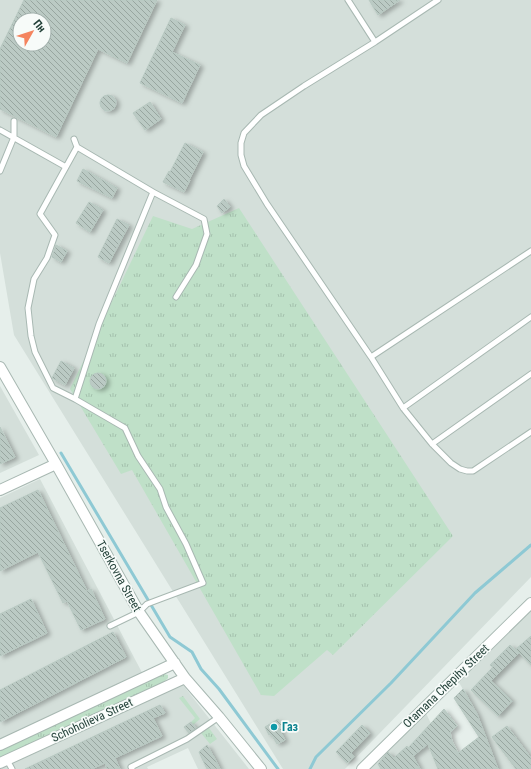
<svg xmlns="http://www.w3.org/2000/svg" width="531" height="769" font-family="'Roboto Condensed',sans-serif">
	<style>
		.built { fill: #d4dfda; fill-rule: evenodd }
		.grass { fill: url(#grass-tufts) }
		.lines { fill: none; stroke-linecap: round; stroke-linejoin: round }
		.stream { stroke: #8ec9d4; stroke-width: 3 }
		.building { fill: url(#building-back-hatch); stroke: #b8c9c2; fill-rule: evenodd; filter: url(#shadow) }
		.service-casing { stroke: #a8b8b2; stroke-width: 7 }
		.minor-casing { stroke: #a8b8b2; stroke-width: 12 }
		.service { stroke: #fff; stroke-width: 5 }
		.minor { stroke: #fff; stroke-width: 10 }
		.culture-dot { fill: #0f9aa8; stroke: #f7fbf9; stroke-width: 1.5 }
		.labels { text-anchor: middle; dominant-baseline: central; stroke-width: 3.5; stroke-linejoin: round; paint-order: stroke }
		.street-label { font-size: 12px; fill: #24423a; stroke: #f7fbf9 }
		.culture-label { font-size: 12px; font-weight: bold; fill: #0d838f; stroke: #f7fbf9; text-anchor: start }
	</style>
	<defs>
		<pattern id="grass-tufts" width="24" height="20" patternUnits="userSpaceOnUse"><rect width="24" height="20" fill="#bfe0c8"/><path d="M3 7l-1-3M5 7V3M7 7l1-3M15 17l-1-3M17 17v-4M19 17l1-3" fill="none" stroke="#a4c1ad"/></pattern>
		<pattern id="building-back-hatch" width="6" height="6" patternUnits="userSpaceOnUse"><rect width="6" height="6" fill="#bbcac4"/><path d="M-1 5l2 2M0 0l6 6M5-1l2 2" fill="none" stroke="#98a6a0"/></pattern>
		<filter id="shadow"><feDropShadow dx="3.5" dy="2" stdDeviation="2" flood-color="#0004"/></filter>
	</defs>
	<rect width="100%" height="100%" fill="#e6efeb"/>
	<!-- built -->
	<path class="built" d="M0 0H531V577L345 769H283L14 335 0 253ZM20 20H44V44H20Z
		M0 386 39 455 0 473Z
		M40 479 147 682 0 753V498Z
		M531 599V769H498L477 715 455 675Z
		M179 680 249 769H198L188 748 147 767 148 769H0Z
		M422 705 453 769H364Z"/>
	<!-- grass -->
	<path class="grass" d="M239 208 453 536 333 655 327 650 274 696 261 695 132 470 121 474 70 389 153 216 192 229Z
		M164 674 168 675V678L164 682 0 761V751L159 675Z
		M183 696 200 719 193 725 191 722 195 718 179 698Z
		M209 728 217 739 210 744 201 733Z"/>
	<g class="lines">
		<!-- stream -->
		<path class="stream" d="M61 453 170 637 192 652 201 669 219 689 278 769
			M310 769 316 757 391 683 475 593 531 545"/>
	</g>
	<!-- building -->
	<path class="building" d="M24 0H157L127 63 98 49 56 137 0 109V49ZM20 20H44V44H20Z
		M369 0H400L378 15Z
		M171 18 185 25 172 52 200 65 182 103 140 83Z
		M100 103a8 8 0 1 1 16 0a8 8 0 1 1-16 0Z
		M150 102 161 119 145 130 133 113Z
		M185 143 203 152 189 180H190L184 192 163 182 169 171 170 172Z
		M83 169 117 188 112 198 77 181Z
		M224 199 230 207 222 213 217 206Z
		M89 202 103 210 90 232 76 223Z
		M117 219 129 225 109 263 98 257Z
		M56 245 67 251 61 262 52 257Z
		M61 361 74 368 65 385 52 378Z
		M90 381a8 8 0 1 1 16 0a8 8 0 1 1-16 0Z
		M0 427 15 457 0 464Z
		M38 490 87 591 91 589 105 619 81 630 67 601 63 603 38 552 0 571V508Z
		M31 599 47 633 0 656V614Z
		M113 632 126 657 0 722V690Z
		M531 636V665L516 649Z
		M510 645 519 653 491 681 512 701 498 716 471 690 493 667 490 665Z
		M463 689 477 714 498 769H438L428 744 413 756 420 769H381L378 764 388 752 394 758 407 746 408 748 444 709 457 726 450 732 452 741 458 753 479 737 454 698Z
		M160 705 165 713 153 718 162 736 115 758 120 769H107L105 763 92 769H25Z
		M278 719 283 727 279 729 285 740 277 744 271 734 269 735 265 727Z
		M191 722 196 728 189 733 184 727Z
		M362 725 370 733 351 753 354 757 347 763 336 752Z
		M507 726 531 758V769H516L492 737Z
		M207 745 215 759 220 769H207L199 752Z"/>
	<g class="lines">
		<defs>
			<path id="service" d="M348 0 375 42 438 0
				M375 42 304 86 261 115 244 133 241 143V155L244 166 267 204 371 357 403 408 432 444 451 463 460 469 467 471H473L531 432
				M0 130 66 167
				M74 139 77 147 153 192
				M0 171 14 137V121
				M371 357 531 251
				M75 399 53 388 35 352 31 336 28 308 34 279 47 258 55 235 40 214 77 147
				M403 408 531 317
				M432 444 531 374
				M110 626 139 612 147 604 203 583 186 544 166 507 160 489 138 456 125 428 75 399 99 324 153 192 204 219 207 234 196 265 176 297
				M7 760 12 769
				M132 769 131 767 187 739 219 717"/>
			<path id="minor" d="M0 367 56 464 139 612 185 678 219 717 261 769
				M0 490 56 464
				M0 745 175 663
				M0 763 185 678
				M362 769 531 603"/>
		</defs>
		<!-- service casing -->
		<use href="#service" class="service-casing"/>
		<!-- minor casing -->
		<use href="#minor" class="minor-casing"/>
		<!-- service -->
		<use href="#service" class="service"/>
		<!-- minor -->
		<use href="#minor" class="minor"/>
	</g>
	<!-- markers -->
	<circle class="culture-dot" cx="274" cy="727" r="4"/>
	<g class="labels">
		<!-- street labels -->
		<g class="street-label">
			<text transform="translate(119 576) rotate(61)">Tserkovna Street</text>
			<text transform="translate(446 686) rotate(-44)">Otamana Chepihy Street</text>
			<text transform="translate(92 720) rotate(-25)">Schoholieva Street</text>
		</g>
		<!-- culture labels -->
		<g class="culture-label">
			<text x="282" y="727">Газ</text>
		</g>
	</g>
	<!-- north arrow -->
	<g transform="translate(32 32) rotate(51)"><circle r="19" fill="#f7fbf9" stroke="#a3b1ad"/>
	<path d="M0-3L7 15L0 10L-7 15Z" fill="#f4845f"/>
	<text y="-6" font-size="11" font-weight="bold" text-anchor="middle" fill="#24423a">Пн</text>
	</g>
</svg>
